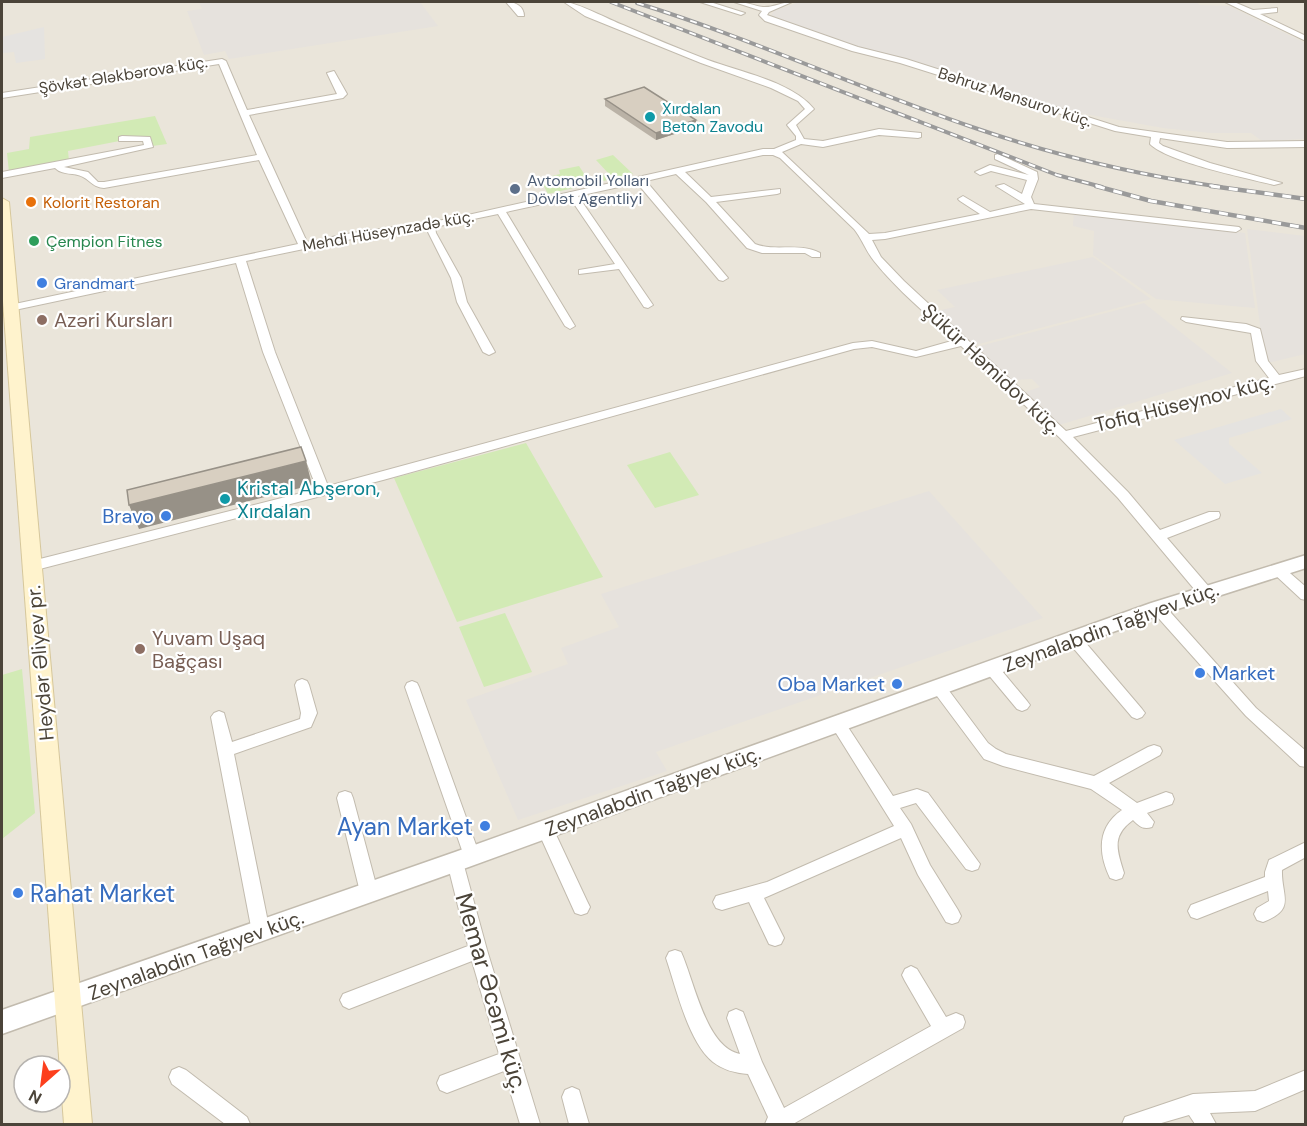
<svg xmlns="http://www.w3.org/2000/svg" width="1307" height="1126" font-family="'DM Sans',sans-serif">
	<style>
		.residential { fill: #eae5da; fill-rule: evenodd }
		.industrial { fill: #e6e2dd }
		.green { fill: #d2eab5 }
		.parking { fill: #e5e3e0 }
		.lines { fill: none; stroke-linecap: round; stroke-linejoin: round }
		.minor-casing { stroke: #c2bbae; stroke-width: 2 }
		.tertiary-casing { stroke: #c2bbae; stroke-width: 3 }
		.secondary-casing { stroke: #d6c79b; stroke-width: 2 }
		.minor { fill: #fff; fill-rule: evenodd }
		.tertiary { fill: #fff; fill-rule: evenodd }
		.secondary { fill: #fff3cd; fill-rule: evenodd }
		.rail-far1-casing { stroke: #9a9a9a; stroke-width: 4 }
		.rail-casing { stroke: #9a9a9a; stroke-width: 4.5 }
		.rail-far1 { stroke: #fff; stroke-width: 2; stroke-dasharray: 7; stroke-linecap: butt }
		.rail { stroke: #fff; stroke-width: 3; stroke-dasharray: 9; stroke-linecap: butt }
		.wall { fill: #bab2a6 }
		.shaded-wall { fill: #979187 }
		.building { fill: #d8cfc1; stroke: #979187; stroke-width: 1.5 }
		.culture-dot { fill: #0f9aa8; stroke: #fff; stroke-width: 2 }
		.service-dot { fill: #5c6f8a; stroke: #fff; stroke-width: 2 }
		.food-dot { fill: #e8710a; stroke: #fff; stroke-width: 2 }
		.leisure-dot { fill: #2e9e5b; stroke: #fff; stroke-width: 2 }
		.shop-dot { fill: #3f7fe0; stroke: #fff; stroke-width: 2 }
		.education-dot { fill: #8d6e63; stroke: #fff; stroke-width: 2 }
		.labels { text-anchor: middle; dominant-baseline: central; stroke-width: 4.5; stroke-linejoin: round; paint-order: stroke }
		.far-street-label { font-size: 16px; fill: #4b4439; stroke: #fff }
		.far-culture-label { font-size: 16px; fill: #0d838f; stroke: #fff; text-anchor: start }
		.far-service-label { font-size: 16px; fill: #4e5e75; stroke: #fff; text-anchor: start }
		.far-food-label { font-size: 16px; fill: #c56008; stroke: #fff; text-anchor: start }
		.far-leisure-label { font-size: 16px; fill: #27864d; stroke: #fff; text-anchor: start }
		.far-shop-label { font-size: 16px; fill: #366cbe; stroke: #fff; text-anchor: start }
		.education-label { font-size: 20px; fill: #785e54; stroke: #fff; text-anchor: start }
		.street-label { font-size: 20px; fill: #4b4439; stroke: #fff }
		.culture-label { font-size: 20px; fill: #0d838f; stroke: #fff; text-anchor: start }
		.shop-label { font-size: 20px; fill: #366cbe; stroke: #fff; text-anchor: end }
		.near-shop-label { font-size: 24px; fill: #366cbe; stroke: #fff; text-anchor: end }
		.near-street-label { font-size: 24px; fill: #4b4439; stroke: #fff }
	</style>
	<rect width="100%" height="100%" fill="#f6f3ec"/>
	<!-- residential -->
	<path class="residential" d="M2 2H1305V1124H2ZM24 1066H60V1102H24Z"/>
	<!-- industrial -->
	<path class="industrial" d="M199 2H420L438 26 229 59 225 51 204 55 187 11 202 9Z
		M799 2H1197L1199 5 1229 6 1305 43V139L1262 141 1251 133H1210L1163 128 1063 110 895 56 860 49 770 17 774 11Z
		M1074 211 1245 233 1255 308 1156 299 1093 255 1094 231 1073 226Z
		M1247 229 1305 236V354L1268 363 1265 362Z
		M1093 257 1151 299 975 345 937 311 955 307 937 290Z
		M1144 303 1232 373 1059 425 1025 392 1040 387 1032 379 1010 380 976 347Z
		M929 491 1043 618 656 752 667 771 518 820 466 700 568 664 561 648 619 627 601 594Z"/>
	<!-- green -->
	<path class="green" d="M155 116 167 144 145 147 140 137 68 151 69 161 9 172 7 153 29 149 30 137Z
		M613 155 633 174 548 194 540 179 560 174 559 170 579 166 587 178 609 174 596 160Z
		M526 443 603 577 457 622 394 478Z
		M670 452 699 495 655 508 627 465Z
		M505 613 532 672 484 687 459 627Z
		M22 669 35 813 2 839V675Z"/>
	<!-- parking -->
	<path class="parking" d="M44 27 45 59 16 63 14 52 3 53 2 37Z
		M1281 409 1292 419 1229 438V444L1262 473 1225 484 1174 440Z"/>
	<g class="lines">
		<defs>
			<path id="minor" d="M506 2C515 2 524 6 524 16H518Z
				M564 2C574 1 610 20 623 25 651 37 679 49 708 60 740 72 793 82 814 109L796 125 804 139 823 141 879 129 921 133V137L918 138 879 135 823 147 801 144 782 152 869 234 885 233 980 214 960 201 958 199 963 196 990 212 1025 204 996 186 1004 184 1022 194 1027 180 991 171 980 175 975 172 990 165 1029 175 995 159V155L998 154 1037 172 1038 179 1031 197 1034 204 1239 227 1241 229 1236 232 1031 209 885 239 872 240 881 257 904 281 1066 431 1269 378 1256 361 1251 333 1186 322 1181 319 1182 317 1246 324 1260 329 1268 361 1279 375 1306 369V376L1073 437 1128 492 1160 530 1209 512H1219L1220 515 1219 518 1167 538 1210 588 1212 592 1210 596H1200L1118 498 1060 438 961 346 916 357 872 347 854 349 383 480 32 571 27 569 25 566 27 563 32 561 317 489 263 352 236 263 10 311 5 308 10 305 298 244 259 160 104 188C93 187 92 182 83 177 74 172 63 176 55 168L2 178V172L144 145 143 141H119V137L122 136 150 137 153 147 64 167 88 172 98 182H104L257 155 219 64 2 98V93L222 59 226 61 247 110 337 94 327 73 334 71 347 94 343 98 249 115 307 242 352 233 450 219 763 149H774L796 140V136L787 125 805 109 798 101 771 88 701 63 585 16ZM763 155H773L780 158 854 229C862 239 866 251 874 261 897 290 928 315 955 340L916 351 872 341 853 343 328 486 275 352 246 261 352 239 426 228 451 278 457 302 483 352 489 355 495 352 467 302 461 278 436 233 435 227 498 214 565 326 570 329 575 326 506 212 570 198 615 264 579 270V274L619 269 644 307 648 308 653 305 578 196 637 183 719 280 723 281 728 278 646 181 676 174 706 202 747 248 762 253H805L812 257H820V253C799 242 776 252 755 244L716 202 777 194 780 193V189L711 197 685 172Z
				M700 2H710L745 13 741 15Z
				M734 2C745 1 753 6 763 7 772 8 783 2 792 2L769 12 767 15 858 47 906 59 1119 127 1227 142 1306 141V147L1227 148 1160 138 1159 143 1163 146 1210 163 1282 183 1274 185C1246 178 1168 162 1150 144L1151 137 1115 131 900 63 852 51 765 21 759 15 762 11Z
				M1225 2H1234L1253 10 1277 8V12L1260 14 1306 36V41Z
				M1278 565 1283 567 1306 587V600L1301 599 1273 573 1271 570 1273 567Z
				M1158 603 1163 604 1256 708 1306 751V767L1300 766 1246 716 1153 612 1151 608 1153 604Z
				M1074 634 1079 635 1142 709 1145 713 1142 717 1137 719 1132 717 1069 643 1067 639 1069 635Z
				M992 663 997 665 1027 701 1030 705 1027 709 1022 711 1017 709 987 673 985 669 987 665Z
				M302 679 307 681 309 685 317 713 311 727 234 754 270 932 267 938 261 940 255 938 252 932 211 717 214 713 219 711 224 713 232 742 300 719 301 713 295 685 297 681Z
				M412 681 417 683 419 687 480 856 478 861 472 863 466 861 464 856 405 687 407 683Z
				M939 682 944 684 988 743 996 749 1006 754 1094 776 1148 747 1154 745 1160 747 1162 751 1160 755 1109 783 1137 803 1166 792 1172 794 1174 799 1172 804 1147 813 1154 822 1152 827C1143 830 1139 826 1133 820 1111 836 1117 850 1124 873L1122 878 1116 880 1110 878C1098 853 1097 827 1122 810L1091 789 1003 766 984 759 934 692 932 688 934 684Z
				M839 719 844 721 893 796 917 789 928 793 980 864 978 869 972 871 966 869 916 803 900 808 911 824 930 865 958 910 961 916 958 922 952 924 946 922 918 875 901 838 764 898 784 938 781 944 775 946 769 944 749 902 722 910 716 908 713 902 716 896 767 882 894 826 831 725 834 721Z
				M345 791 351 793 353 798 378 892 375 897 369 900 363 897 360 892 337 798 339 793Z
				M545 822 551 824 587 901 590 907 587 913 581 915 575 913 537 829 539 824Z
				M1306 842V857L1282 870C1281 896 1297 909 1263 922L1257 920 1254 914 1257 908 1269 901 1268 891 1197 919 1191 917 1188 911 1191 905 1265 877V872L1269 860Z
				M455 855 461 857 463 862 487 950 540 1124H520L504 1071 447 1093 440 1090 437 1083 440 1076 499 1054 472 961 349 1009 343 1006 340 1000 343 994 468 946 447 862 449 857Z
				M675 950 681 952C694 980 706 1048 740 1054L727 1018 729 1012 736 1009 743 1012 762 1062 784 1108 931 1026 905 981 902 975 905 969 911 966 917 969 946 1017 956 1013 963 1016 965 1022 963 1028 793 1124H765L768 1117 748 1074C735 1073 723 1070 713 1062 688 1042 676 987 666 958L669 952Z
				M179 1067 186 1070 247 1117 250 1124H225L172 1084 169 1077 172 1070Z
				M1306 1070V1089L1255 1111 1210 1113 1216 1124H1195L1189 1115 1158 1124H1122L1125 1117 1193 1094 1255 1091Z
				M572 1087 579 1090 589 1124H569L562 1097 565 1090Z"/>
			<path id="tertiary" d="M1306 555V568L1165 613 455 872 2 1034V1010L455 852 1151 603Z"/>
			<path id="secondary" d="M2 198 9 202 92 1124H64L2 288Z"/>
		</defs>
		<!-- minor casing -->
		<use href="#minor" class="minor-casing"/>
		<!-- tertiary casing -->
		<use href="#tertiary" class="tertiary-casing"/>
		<!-- secondary casing -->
		<use href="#secondary" class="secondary-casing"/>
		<!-- minor -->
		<use href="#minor" class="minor"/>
		<!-- tertiary -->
		<use href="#tertiary" class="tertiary"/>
		<!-- secondary -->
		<use href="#secondary" class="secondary"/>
		<defs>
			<path id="rail-far1" d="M611 2 1057 175 1102 187
				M637 3C753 39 863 90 978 129 1057 156 1139 175 1221 187"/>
			<path id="rail" d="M1096 186 1151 201 1306 228
				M1211 186 1306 199"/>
		</defs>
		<!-- rail-far1 casing -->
		<use href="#rail-far1" class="rail-far1-casing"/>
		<!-- rail casing -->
		<use href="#rail" class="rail-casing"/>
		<!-- rail-far1 -->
		<use href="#rail-far1" class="rail-far1"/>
		<!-- rail -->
		<use href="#rail" class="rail"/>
	</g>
	<!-- wall -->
	<path class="wall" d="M605 99 696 120V127L656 140 605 106Z"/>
	<!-- shaded-wall -->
	<path class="shaded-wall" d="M696 120V127L656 140V133Z
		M306 461 312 485 139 529 129 505Z"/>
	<!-- building -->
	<path class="building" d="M644 87 696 120 656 133 605 99Z
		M301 447 306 461 129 505 127 490Z"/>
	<!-- markers -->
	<g class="culture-dot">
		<circle cx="650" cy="117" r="6"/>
		<circle cx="225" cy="499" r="6"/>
	</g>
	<circle class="service-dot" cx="515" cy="189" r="6"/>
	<circle class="food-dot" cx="31" cy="202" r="6"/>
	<circle class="leisure-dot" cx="34" cy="241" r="6"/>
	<g class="shop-dot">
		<circle cx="42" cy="283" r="6"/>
		<circle cx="166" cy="516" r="6"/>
		<circle cx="1200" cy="673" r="6"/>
		<circle cx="897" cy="684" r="6"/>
		<circle cx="485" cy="826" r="6"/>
		<circle cx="18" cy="893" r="6"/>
	</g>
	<g class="education-dot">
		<circle cx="42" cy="320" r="6"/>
		<circle cx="140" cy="649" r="6"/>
	</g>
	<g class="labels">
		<!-- far-street labels -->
		<g class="far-street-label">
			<text transform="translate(123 75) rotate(-9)">Şövkət Ələkbərova küç.</text>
			<text transform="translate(1015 97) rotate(18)">Bəhruz Mənsurov küç.</text>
			<text transform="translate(388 231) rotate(-10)">Mehdi Hüseynzadə küç.</text>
		</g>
		<!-- far-culture labels -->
		<g class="far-culture-label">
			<text x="662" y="108">Xırdalan<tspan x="662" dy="18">Beton Zavodu</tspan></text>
		</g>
		<!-- far-service labels -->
		<g class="far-service-label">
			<text x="527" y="180">Avtomobil Yolları<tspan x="527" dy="18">Dövlət Agentliyi</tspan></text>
		</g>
		<!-- far-food labels -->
		<g class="far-food-label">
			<text x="43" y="202">Kolorit Restoran</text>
		</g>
		<!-- far-leisure labels -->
		<g class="far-leisure-label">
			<text x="46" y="241">Çempion Fitnes</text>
		</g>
		<!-- far-shop labels -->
		<g class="far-shop-label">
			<text x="54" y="283">Grandmart</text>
		</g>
		<!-- education labels -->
		<g class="education-label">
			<text x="54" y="320">Azəri Kursları</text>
			<text x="152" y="638">Yuvam Uşaq<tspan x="152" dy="23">Bağçası</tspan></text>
		</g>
		<!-- street labels -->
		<g class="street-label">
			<text transform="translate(992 369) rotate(43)">Şükür Həmidov küç.</text>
			<text transform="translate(1184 403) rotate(-14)">Tofiq Hüseynov küç.</text>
			<text transform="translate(1111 627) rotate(-20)">Zeynalabdin Tağıyev küç.</text>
			<text transform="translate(40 663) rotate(-95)">Heydər Əliyev pr.</text>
			<text transform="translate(653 791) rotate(-20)">Zeynalabdin Tağıyev küç.</text>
			<text transform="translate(196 955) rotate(-20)">Zeynalabdin Tağıyev küç.</text>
		</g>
		<!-- culture labels -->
		<g class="culture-label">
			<text x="237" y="488">Kristal Abşeron,<tspan x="237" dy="23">Xırdalan</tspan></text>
		</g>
		<!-- shop labels -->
		<g class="shop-label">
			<text x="154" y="516">Bravo</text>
			<text x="1212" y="673" text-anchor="start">Market</text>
			<text x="885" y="684">Oba Market</text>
		</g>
		<!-- near-shop labels -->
		<g class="near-shop-label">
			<text x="473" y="826">Ayan Market</text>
			<text x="30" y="893" text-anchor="start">Rahat Market</text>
		</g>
		<!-- near-street labels -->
		<g class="near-street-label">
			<text transform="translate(492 993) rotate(74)">Memar Əcəmi küç.</text>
		</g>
	</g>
	<!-- border -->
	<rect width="1307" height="1126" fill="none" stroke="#4b4439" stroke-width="6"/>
	<!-- north arrow -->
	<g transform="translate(42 1084) rotate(208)"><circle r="28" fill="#ffffff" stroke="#b7b4b0" stroke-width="1.5"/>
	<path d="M0-4.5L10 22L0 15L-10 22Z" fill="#fc3f1d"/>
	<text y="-9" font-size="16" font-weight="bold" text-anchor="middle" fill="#4b4439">N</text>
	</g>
</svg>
